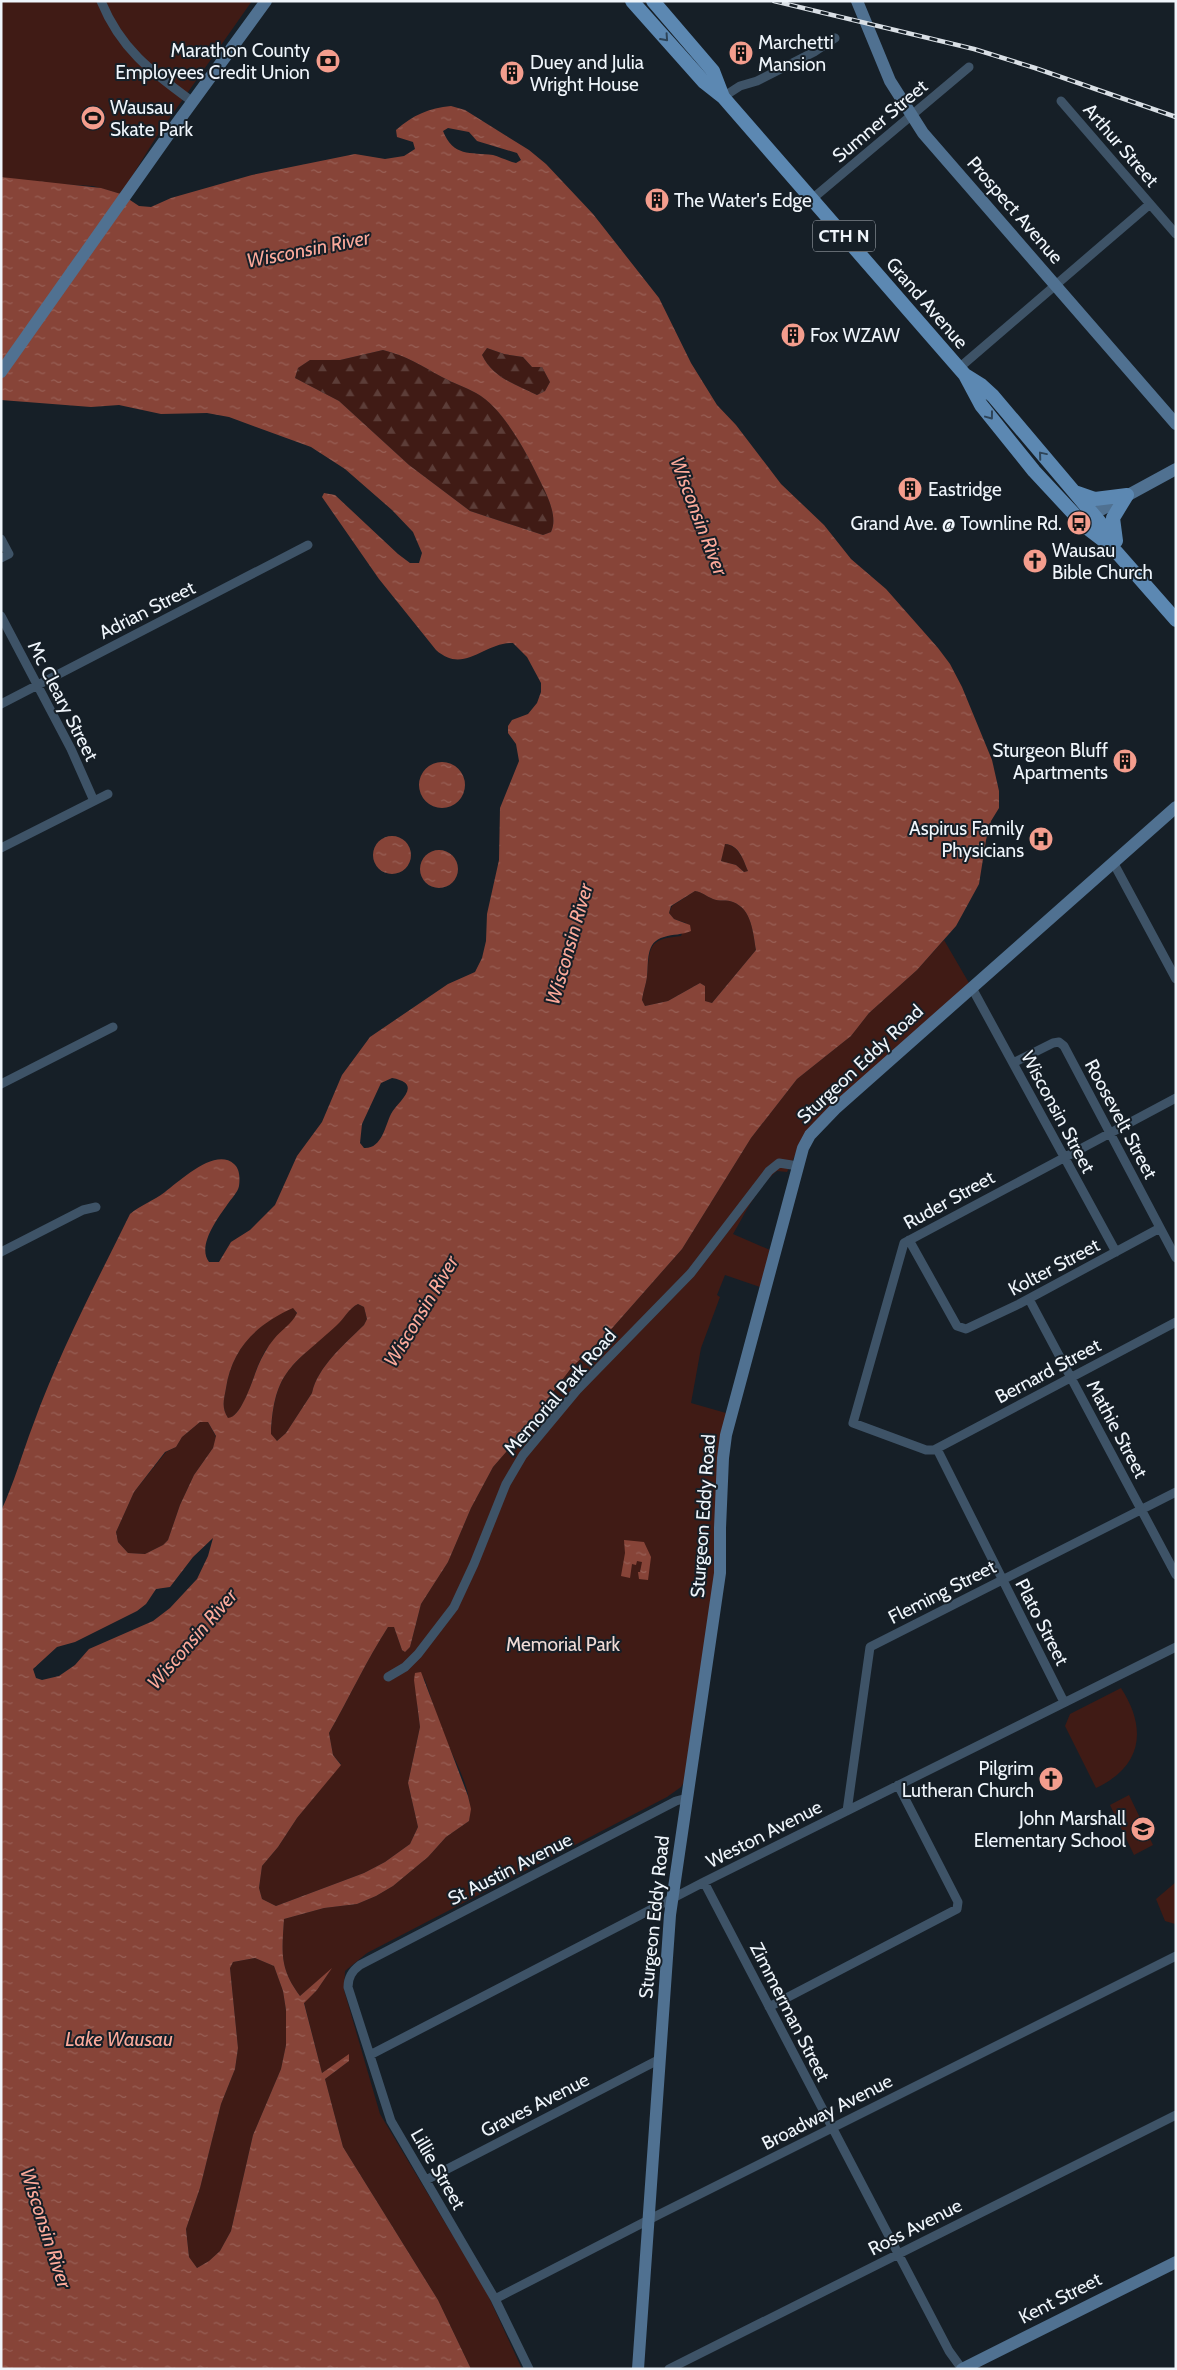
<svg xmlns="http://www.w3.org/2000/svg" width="1177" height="2370" font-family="Cabin,sans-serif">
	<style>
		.green { fill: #401b15 }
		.forest { fill: url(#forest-firs) }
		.water { fill: url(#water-ripples); fill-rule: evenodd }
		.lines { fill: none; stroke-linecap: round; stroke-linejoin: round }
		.street { stroke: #3e5367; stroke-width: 9 }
		.secondary { stroke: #507191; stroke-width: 12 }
		.primary { stroke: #5c88b2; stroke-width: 14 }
		.rail-casing { stroke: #d9dfe5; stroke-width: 4.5 }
		.rail { stroke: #161f27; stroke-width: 2.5; stroke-dasharray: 8; stroke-linecap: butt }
		.oneway { stroke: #2e4458 }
		.labels { text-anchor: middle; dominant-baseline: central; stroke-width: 4; stroke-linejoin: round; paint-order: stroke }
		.shield { fill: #161f27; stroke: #aeb5bb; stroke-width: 1 }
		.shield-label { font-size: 18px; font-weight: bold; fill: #eff5fb }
		.poi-label { font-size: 19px; fill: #eff5fb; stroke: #161f27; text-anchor: start }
		.street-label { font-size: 19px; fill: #eff5fb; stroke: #161f27 }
		.park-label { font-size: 19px; fill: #f1dcd7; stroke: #161f27 }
		.water-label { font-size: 20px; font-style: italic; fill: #fcaa9b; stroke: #161f27 }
	</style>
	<defs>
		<pattern id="forest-firs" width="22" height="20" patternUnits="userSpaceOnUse" patternTransform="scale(1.25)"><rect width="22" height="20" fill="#401b15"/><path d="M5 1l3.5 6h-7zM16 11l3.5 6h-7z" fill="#5c3d38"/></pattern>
		<pattern id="water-ripples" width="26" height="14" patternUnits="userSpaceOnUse" patternTransform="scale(1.25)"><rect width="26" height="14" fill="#874438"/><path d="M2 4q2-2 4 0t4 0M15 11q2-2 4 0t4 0" fill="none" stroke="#986056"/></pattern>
	</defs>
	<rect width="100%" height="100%" fill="#161f27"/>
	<!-- green -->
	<path class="green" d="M1 1H252L155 139 121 194 93 186 40 183 1 177Z
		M724 844C739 845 743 859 748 871L744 872 736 865 721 861Z
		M695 891C702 892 706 896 713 899 719 902 727 899 733 902 752 909 753 933 756 950L712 1003 704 1001 705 986 700 983 668 1001 645 1006 642 1000C643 992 646 984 647 977 650 947 647 939 681 936L686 923 674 919 669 913 672 906Z
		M944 940 969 983 801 1143 787 1172 777 1171C757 1187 746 1212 733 1234L770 1250 760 1287 725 1275 717 1295 720 1297 701 1348 691 1403 726 1413 717 1557 684 1782 681 1787 667 1797 367 1953 345 1971 344 1990 380 2114 486 2291 522 2369H471L438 2300 343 2147 325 2079 349 2061V2055L322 2073 304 2002 317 1990 330 1971 300 1996C279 1968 282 1952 284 1919L324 1908 357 1904 376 1896 393 1886 428 1857 446 1837 469 1821C474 1792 457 1766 446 1740 437 1720 432 1698 424 1678L417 1705 420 1727 408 1783 418 1827 410 1844 385 1862 364 1873 276 1906 262 1899 259 1888 262 1866 278 1847 297 1818 341 1764 333 1755 329 1733C349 1698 366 1661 388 1627H394L402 1650 405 1652 410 1647 421 1604 448 1562 471 1508 493 1467 514 1443 572 1367 607 1334 682 1249 751 1138 797 1079 851 1036 869 1013 917 970Z
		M358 1304 364 1307 367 1319 364 1325C345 1344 318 1366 312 1393L286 1433 277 1441 271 1435C274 1369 293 1366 336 1325 344 1319 349 1308 358 1304Z
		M293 1307 297 1314C290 1330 271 1339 263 1355 252 1375 249 1403 231 1418H228C221 1407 224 1399 226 1388 232 1348 257 1324 293 1307Z
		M200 1422H208L216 1437 213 1448 194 1475 180 1505 168 1540 163 1545 145 1554 128 1553 118 1542 116 1532 134 1492 166 1452 176 1447 182 1437Z
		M1121 1688C1147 1728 1143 1766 1096 1788L1065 1726 1070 1714Z
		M1129 1795 1153 1845 1134 1855 1110 1805Z
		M1176 1882V1923L1175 1924 1165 1921 1156 1899Z
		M255 1958 274 1966 283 1991 286 2010V2045L281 2069 253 2135 231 2231 220 2251 209 2261 197 2268 189 2257 186 2229 200 2188 221 2104 235 2069 238 2048 230 1968 233 1962Z"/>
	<!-- forest -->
	<path class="forest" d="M487 348 504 354 523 357 532 367H542L550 382 545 391 537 395C515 384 493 378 482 355Z
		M383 350C407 356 420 365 442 377 453 383 465 387 476 393 504 408 529 457 542 485 548 497 558 518 551 532L543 535 470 511 409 465 339 401 295 378 298 368 310 360H340Z"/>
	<!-- water -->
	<path class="water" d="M451 106 465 110 529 150 546 164 593 214 659 298 691 363 717 405 736 425 781 484 824 525 851 559 886 589 938 648 950 664 962 687 992 760 999 791V808L991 821 986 840 979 884 956 926 917 970 869 1013 851 1036 797 1079 751 1138 682 1249 607 1334 572 1367 514 1443 493 1467 471 1508 448 1562 421 1604 410 1647 405 1652 402 1650 394 1627H388C366 1661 349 1698 329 1733L333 1755 341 1765 297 1818 278 1847 262 1866 259 1888 262 1899 276 1906 364 1873 385 1862 410 1844 418 1827 408 1783 420 1727 414 1680 415 1673 421 1672 468 1796 471 1809 469 1821 446 1837 428 1857 393 1886 376 1896 357 1904 324 1908 284 1919C282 1952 279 1968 300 1996L332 1968 317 1990 304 2003 322 2073 349 2054V2061L325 2079 343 2147 438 2300 471 2369H1V1511C14 1483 22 1454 33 1425 59 1353 96 1283 130 1214 141 1205 153 1201 165 1192 180 1181 215 1147 234 1164 240 1169 240 1179 239 1186 238 1192 231 1199 227 1205 217 1219 197 1246 209 1262H219L231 1242 250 1230 275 1205 297 1156 322 1122 342 1075 370 1037 448 984 475 972 482 958 486 941 487 914 499 860 500 808 519 761 516 744 508 733V726L512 720 528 714 537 703 541 692V683L527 657 513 643C484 642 464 675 436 650L379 579 322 497 324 493 335 495 398 554 410 563H419L422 553 413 532 392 510 345 469 311 447 229 417 207 413 161 414 119 405 91 407 1 400V177L101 188 121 194 139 206 151 207 171 198 252 175 355 154 385 159 404 156 415 149 413 142 397 137 396 130C413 115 429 108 451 106ZM448 128 469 132 477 141 517 153 521 160 516 163C508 161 500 157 493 155 470 152 453 157 443 131ZM487 348 504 354 523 357 532 367H542L550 382 545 391 537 395C515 384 493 378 482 355ZM383 350C407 356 420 365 442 377 453 383 465 387 476 393 504 408 529 457 542 485 548 497 558 518 551 532L543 535 470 511 409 465 339 401 295 378 298 368 310 360H340ZM725 844C739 845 743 859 748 871L744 872 736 865 721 861ZM695 891C702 892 706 896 713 899 719 902 727 899 733 902 752 909 753 933 756 950L712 1003 705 1001V986L700 983 668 1001 645 1006 642 1000C643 992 646 984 647 977 649 961 645 942 664 937 673 934 682 935 691 931L690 925 674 919 669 913 671 906ZM392 1078C425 1084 397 1102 391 1114 385 1126 382 1149 364 1148L360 1143 362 1124 381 1083ZM358 1304 364 1307 367 1319 364 1325C345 1344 318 1366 312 1393L286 1433 277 1441 271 1434C274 1369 293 1366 337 1325 344 1319 349 1308 358 1304ZM293 1308 297 1313C292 1324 281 1330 274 1339 267 1347 262 1357 258 1366 253 1378 242 1417 228 1418 221 1407 224 1400 226 1388 232 1348 257 1324 293 1308ZM200 1422H208L216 1436 213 1448 194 1475 180 1505 168 1540 163 1545 145 1554 128 1553 118 1542 116 1532 134 1492 165 1452 176 1447 182 1437ZM213 1538 208 1556 197 1579 170 1608 153 1621 89 1649 75 1665 59 1676 42 1680 36 1678 33 1669 57 1647 75 1642 137 1611 146 1604 156 1589 170 1587 193 1557ZM255 1958 274 1966 283 1991 286 2010V2045L281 2069 253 2135 231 2231 220 2251 209 2261 197 2268 189 2257 186 2229 200 2188 221 2104 235 2069 238 2048 230 1968 233 1962Z
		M419 785a23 23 0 1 1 46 0a23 23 0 1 1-46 0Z
		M373 855a19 19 0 1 1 38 0a19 19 0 1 1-38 0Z
		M420 869a19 19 0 1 1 38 0a19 19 0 1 1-38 0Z
		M624 1540 644 1542 651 1557 648 1580 639 1579 638 1572H640L642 1562 637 1561 636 1565 632 1564 630 1578 621 1576 625 1553Z"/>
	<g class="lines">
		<!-- street -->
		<path class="street" d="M101 1C121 50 152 72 193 102
			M723 97 740 86 757 81 814 52 835 38
			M1061 101 1176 234
			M812 199 969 67
			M959 368 1150 204
			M1 539 9 554 1 558
			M1 616 71 749 94 801
			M1 704 308 545
			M1 848 108 794
			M1113 862 1176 979
			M972 988 1116 1252
			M1013 1063 1053 1043 1059 1042 1064 1046 1176 1258
			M1 1084 113 1027
			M1176 1098 904 1243 853 1423 926 1450H934L1176 1322
			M909 1240 957 1326 966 1329 1019 1304 1160 1228
			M1 1252 83 1210 96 1207
			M1029 1299 1176 1575
			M937 1449 1064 1702
			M388 1677 405 1667 418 1654 454 1607 474 1564 506 1484 523 1455 577 1390 691 1273 769 1171 779 1163 798 1166
			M847 1811 870 1647 1176 1492
			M704 1882 949 2351 962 2369
			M769 2007 957 1909 958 1902 898 1785
			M370 2055 704 1882 1176 1647
			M426 2180 660 2059
			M495 2299 660 2214 1176 1956
			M529 2369 495 2299 391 2121 348 1987C348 1977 352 1971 360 1965L676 1801 687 1798
			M669 2369 1176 2115"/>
		<!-- secondary -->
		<path class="secondary" d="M857 1 890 81 923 133 1176 424
			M1 372 169 134 266 1
			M1086 518 1176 469
			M638 2369 670 1915 720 1573V1528L723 1458 726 1435 803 1148 810 1135 835 1109 1176 807
			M962 2369 1176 2262"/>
		<!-- primary -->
		<path class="primary" d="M632 1 704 82 723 97 965 375 981 385 993 396 1103 526 1109 535 1112 547
			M653 1 713 71 723 97
			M965 375 981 405 1034 471 1087 528 1112 547 1176 620
			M1075 492 1095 499 1127 495
			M1116 541 1113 518 1127 495"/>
		<defs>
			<path id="rail" d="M774 1 974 49 1035 68 1176 117"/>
		</defs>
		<!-- rail casing -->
		<use href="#rail" class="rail-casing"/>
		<!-- rail -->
		<use href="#rail" class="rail"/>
	</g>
	<!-- one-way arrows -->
	<defs><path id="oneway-chevron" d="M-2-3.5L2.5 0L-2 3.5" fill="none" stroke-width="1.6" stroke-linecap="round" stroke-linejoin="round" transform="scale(1.25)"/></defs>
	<g class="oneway">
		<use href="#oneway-chevron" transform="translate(665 38) rotate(48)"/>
		<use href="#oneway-chevron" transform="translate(990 416) rotate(53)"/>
		<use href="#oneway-chevron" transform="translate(1042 455) rotate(-130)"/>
	</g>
	<!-- icons -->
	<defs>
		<symbol id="building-disc" viewBox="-11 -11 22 22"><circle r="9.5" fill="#f49d8d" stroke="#161f27"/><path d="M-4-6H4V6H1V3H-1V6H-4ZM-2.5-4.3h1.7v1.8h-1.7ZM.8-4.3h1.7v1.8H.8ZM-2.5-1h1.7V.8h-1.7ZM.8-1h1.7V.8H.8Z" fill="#111"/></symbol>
		<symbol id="bank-disc" viewBox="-11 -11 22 22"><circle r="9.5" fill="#f49d8d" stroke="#161f27"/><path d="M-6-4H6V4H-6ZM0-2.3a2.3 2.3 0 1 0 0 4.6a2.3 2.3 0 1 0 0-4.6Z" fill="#111"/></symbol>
		<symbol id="stadium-disc" viewBox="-11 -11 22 22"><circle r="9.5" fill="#f49d8d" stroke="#161f27"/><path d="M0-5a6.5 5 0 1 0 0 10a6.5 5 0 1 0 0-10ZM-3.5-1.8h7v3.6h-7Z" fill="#111"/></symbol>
		<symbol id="bus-disc" viewBox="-11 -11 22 22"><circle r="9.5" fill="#f49d8d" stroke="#161f27"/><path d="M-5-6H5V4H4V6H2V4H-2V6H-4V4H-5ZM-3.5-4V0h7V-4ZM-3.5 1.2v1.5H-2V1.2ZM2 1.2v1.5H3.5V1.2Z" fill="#111"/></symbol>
		<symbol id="church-disc" viewBox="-11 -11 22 22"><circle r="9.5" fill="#f49d8d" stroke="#161f27"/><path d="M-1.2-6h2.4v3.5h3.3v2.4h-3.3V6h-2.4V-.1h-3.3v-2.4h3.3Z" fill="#111"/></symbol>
		<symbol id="hospital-disc" viewBox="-11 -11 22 22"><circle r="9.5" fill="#f49d8d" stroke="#161f27"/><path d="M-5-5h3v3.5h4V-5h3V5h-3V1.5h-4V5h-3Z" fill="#111"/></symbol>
		<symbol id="school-disc" viewBox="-11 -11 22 22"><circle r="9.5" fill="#f49d8d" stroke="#161f27"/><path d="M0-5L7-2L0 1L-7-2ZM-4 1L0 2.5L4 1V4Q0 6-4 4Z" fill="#111"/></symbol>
	</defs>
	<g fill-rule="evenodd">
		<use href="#building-disc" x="727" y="39" width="28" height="28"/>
		<use href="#bank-disc" x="314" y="47" width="28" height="28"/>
		<use href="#building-disc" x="498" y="59" width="28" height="28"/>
		<use href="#stadium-disc" x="79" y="104" width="28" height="28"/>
		<use href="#building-disc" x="643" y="186" width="28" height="28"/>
		<use href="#building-disc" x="779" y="321" width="28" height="28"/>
		<use href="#building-disc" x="896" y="475" width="28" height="28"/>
		<use href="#bus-disc" x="1065" y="509" width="28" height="28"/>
		<use href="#church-disc" x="1021" y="547" width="28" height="28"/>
		<use href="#building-disc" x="1111" y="747" width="28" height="28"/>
		<use href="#hospital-disc" x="1027" y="825" width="28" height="28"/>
		<use href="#church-disc" x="1037" y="1765" width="28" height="28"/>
		<use href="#school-disc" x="1129" y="1815" width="28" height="28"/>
	</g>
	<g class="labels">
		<!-- shield labels -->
		<rect class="shield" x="813" y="220.5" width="62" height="31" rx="4"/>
		<g class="shield-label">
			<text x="844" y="236">CTH N</text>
		</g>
		<!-- poi labels -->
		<g class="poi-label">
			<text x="758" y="42">Marchetti<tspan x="758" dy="22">Mansion</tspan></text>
			<text x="310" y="50" text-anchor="end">Marathon County<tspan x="310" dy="22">Employees Credit Union</tspan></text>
			<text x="530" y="62">Duey and Julia<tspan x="530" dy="22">Wright House</tspan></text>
			<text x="110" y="107">Wausau<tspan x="110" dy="22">Skate Park</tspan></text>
			<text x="674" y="200">The Water's Edge</text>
			<text x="810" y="335">Fox WZAW</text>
			<text x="928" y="489">Eastridge</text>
			<text x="1062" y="523" text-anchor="end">Grand Ave. @ Townline Rd.</text>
			<text x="1052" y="550">Wausau<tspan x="1052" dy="22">Bible Church</tspan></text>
			<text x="1108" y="750" text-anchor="end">Sturgeon Bluff<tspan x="1108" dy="22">Apartments</tspan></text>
			<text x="1024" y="828" text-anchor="end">Aspirus Family<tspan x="1024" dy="22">Physicians</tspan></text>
			<text x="1034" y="1768" text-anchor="end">Pilgrim<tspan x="1034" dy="22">Lutheran Church</tspan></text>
			<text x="1126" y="1818" text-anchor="end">John Marshall<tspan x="1126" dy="22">Elementary School</tspan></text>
		</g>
		<!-- street labels -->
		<g class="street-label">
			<text transform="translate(880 121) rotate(-40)">Sumner Street</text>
			<text transform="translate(1121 145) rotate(49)">Arthur Street</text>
			<text transform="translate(1015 210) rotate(49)">Prospect Avenue</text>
			<text transform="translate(927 303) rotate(49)">Grand Avenue</text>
			<text transform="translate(147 610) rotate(-27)">Adrian Street</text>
			<text transform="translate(63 701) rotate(63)">Mc Cleary Street</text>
			<text transform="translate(860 1064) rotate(-43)">Sturgeon Eddy Road</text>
			<text transform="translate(1058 1112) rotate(62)">Wisconsin Street</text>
			<text transform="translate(1121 1119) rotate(62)">Roosevelt Street</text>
			<text transform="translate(949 1200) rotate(-29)">Ruder Street</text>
			<text transform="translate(1054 1267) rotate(-28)">Kolter Street</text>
			<text transform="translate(1048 1371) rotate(-28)">Bernard Street</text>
			<text transform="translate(560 1392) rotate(-49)">Memorial Park Road</text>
			<text transform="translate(1117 1429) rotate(62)">Mathie Street</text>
			<text transform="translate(703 1516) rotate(-86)">Sturgeon Eddy Road</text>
			<text transform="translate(942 1592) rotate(-27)">Fleming Street</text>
			<text transform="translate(1042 1622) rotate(63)">Plato Street</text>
			<text transform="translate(764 1834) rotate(-27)">Weston Avenue</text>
			<text transform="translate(510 1869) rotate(-27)">St Austin Avenue</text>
			<text transform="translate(654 1917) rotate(-84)">Sturgeon Eddy Road</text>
			<text transform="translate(790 2012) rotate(63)">Zimmerman Street</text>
			<text transform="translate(535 2105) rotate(-27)">Graves Avenue</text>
			<text transform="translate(827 2112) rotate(-27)">Broadway Avenue</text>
			<text transform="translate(438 2169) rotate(60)">Lillie Street</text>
			<text transform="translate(915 2227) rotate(-27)">Ross Avenue</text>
			<text transform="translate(1060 2298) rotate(-27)">Kent Street</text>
		</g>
		<!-- park labels -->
		<g class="park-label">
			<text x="563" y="1644">Memorial Park</text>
		</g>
		<!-- water labels -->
		<g class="water-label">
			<text transform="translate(308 249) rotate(-11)">Wisconsin River</text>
			<text transform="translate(699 516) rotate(69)">Wisconsin River</text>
			<text transform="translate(569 944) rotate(-74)">Wisconsin River</text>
			<text transform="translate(421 1311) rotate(-59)">Wisconsin River</text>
			<text transform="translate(192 1639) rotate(-49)">Wisconsin River</text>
			<text x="119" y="2039">Lake Wausau</text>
			<text transform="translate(46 2228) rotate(72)">Wisconsin River</text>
		</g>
	</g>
	<!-- border -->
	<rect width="1177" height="2370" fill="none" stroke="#eff5fb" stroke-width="5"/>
</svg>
